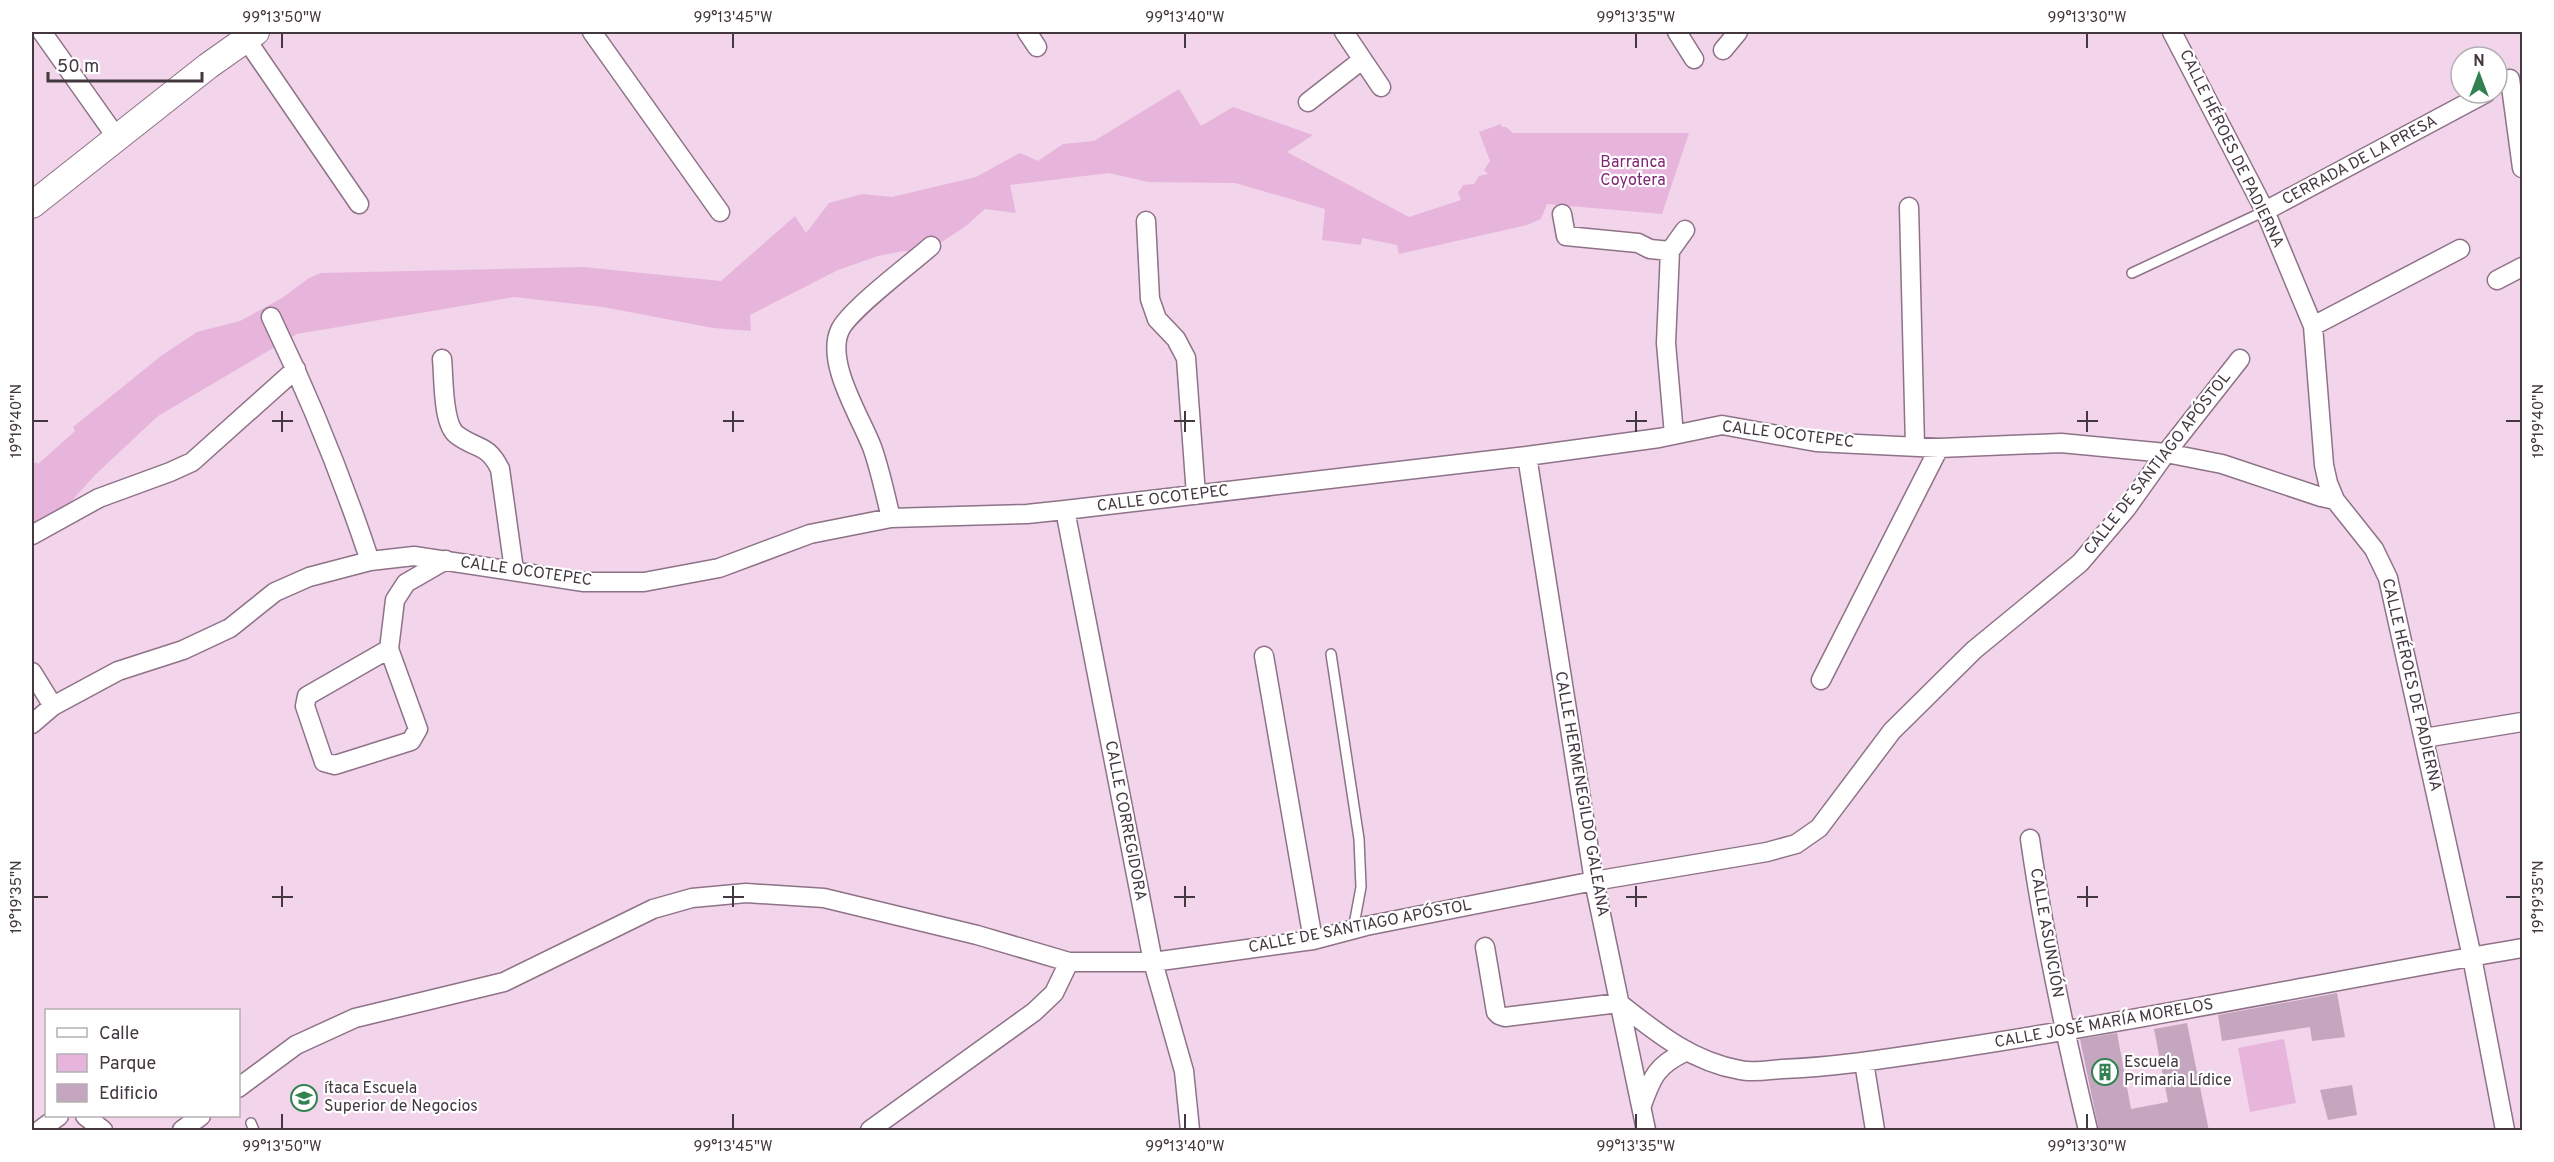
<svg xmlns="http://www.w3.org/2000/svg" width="2554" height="1162" font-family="Overpass,sans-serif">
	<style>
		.green { fill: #e7b5dc }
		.building { fill: #c4a7be }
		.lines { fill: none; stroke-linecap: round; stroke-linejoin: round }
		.lane-casing { stroke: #8e7287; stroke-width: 12 }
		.street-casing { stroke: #8e7287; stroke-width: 21 }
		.secondary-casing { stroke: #8e7287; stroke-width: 28 }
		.lane { stroke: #fff; stroke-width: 9 }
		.street { stroke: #fff; stroke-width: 18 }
		.secondary { stroke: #fff; stroke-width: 26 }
		.ticks { fill: none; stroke: #433740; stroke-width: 2 }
		.labels { text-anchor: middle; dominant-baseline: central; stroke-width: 4.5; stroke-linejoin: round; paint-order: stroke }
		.street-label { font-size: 16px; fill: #433740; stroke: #fff }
		.park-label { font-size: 16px; fill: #812675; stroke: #fff }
		.poi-label { font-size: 16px; fill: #433740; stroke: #fff; text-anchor: start }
		.neatline { fill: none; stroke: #433740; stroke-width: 2 }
		.ticks-label { font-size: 15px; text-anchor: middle; fill: #433740 }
	</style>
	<rect width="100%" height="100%" fill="#f2d4eb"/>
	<!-- green -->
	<path class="green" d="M1179 89 1201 126 1233 107 1313 135 1287 152 1409 217 1461 200 1458 193 1463 185 1474 184 1479 176 1488 174 1484 170 1490 161 1479 132 1501 124 1502 127H1506L1513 133H1689L1662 214 1547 204 1541 219 1527 225 1399 254 1397 245 1362 238 1361 245 1322 240 1325 209 1235 183 1148 182 1109 173 1010 185 1016 213 985 209 966 226 925 253 904 251 878 256 838 270 750 315 751 331 713 328 603 307 514 297 297 334 158 416 95 475 32 545V465L36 462 38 464 75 431 73 427 161 356 197 332 240 321 282 298 309 278 321 273 583 267 721 281 795 216 806 233 829 203 862 194 892 197 976 177 1020 153 1038 161 1063 144 1094 141Z
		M2284 1039 2296 1103 2250 1112 2238 1048Z"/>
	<!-- building -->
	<path class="building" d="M2337 993 2345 1037 2312 1041 2310 1027 2222 1041 2218 1015Z
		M2187 1023 2209 1131H2099L2080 1039 2117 1033 2131 1109 2168 1102 2154 1029Z
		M2352 1085 2357 1115 2328 1120 2320 1090Z"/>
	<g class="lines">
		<defs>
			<path id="lane" d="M2132 273 2265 211
				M1331 654 1359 839 1361 887 1353 930
				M251 1123 254 1130"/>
			<path id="street" d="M42 32 117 138
				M592 32 720 212
				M1027 32 1037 47
				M1344 32 1381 87
				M1677 32 1694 59
				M2172 32 2265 211 2313 326 2324 465 2328 483 2335 500 2374 549 2388 578 2472 957 2505 1130
				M246 39 359 204
				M1723 50 1738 32
				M2510 79 2522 168
				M1308 102 1362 60
				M1909 207 1915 446
				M2265 211 2486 93
				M1562 214 1566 236 1638 243 1650 249 1670 251
				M1146 221 1150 299 1157 319 1176 339 1186 358 1196 495
				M2497 280 2522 267
				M271 317C309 396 342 477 370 561
				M2313 326 2460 249
				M442 359C444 377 442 424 457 435 477 450 487 443 500 469L514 570
				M1674 435 1666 343 1670 251 1685 230
				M1527 456 1594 881 1646 1130
				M1065 510 1153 962 1184 1071 1190 1130
				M891 518C885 494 880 469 872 447 860 416 825 362 840 330 849 310 912 263 931 246
				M32 535 99 498 170 472 192 462 296 369
				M389 649 307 696 305 706 324 762 335 765 411 741 418 729 389 649 395 600 406 583 446 560
				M1264 656 1313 940
				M32 672 53 706
				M1821 680 1939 448
				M32 724 53 706 118 671 183 650 230 628 275 592 309 577 370 561 414 556 584 582H644L719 568 810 534 891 518 1027 514 1065 510 1527 456 1659 438 1722 425 1816 442 1939 448 2061 443 2166 453 2222 464 2321 497 2335 500
				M2424 738 2522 722
				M2030 839C2044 938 2065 1034 2088 1130
				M1485 947 1496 1012 1499 1015 1505 1017 1619 1003
				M1619 1003C1657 1033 1691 1061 1740 1070 1753 1073 1769 1070 1782 1069 1837 1067 1891 1058 1945 1050 2138 1021 2330 981 2522 948
				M1864 1062 1875 1130
				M238 1088 296 1045 355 1018 504 982 653 909 692 898 746 893 824 898 977 935 1069 962H1153L1313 940 1366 926 1594 881 1767 852 1796 844 1819 828 1892 731 1974 650 2080 563 2126 509 2166 453 2240 359
				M1642 1105C1652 1077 1657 1065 1685 1052
				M85 1116 103 1130
				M40 1130 59 1116
				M182 1130 201 1116
				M870 1130 1034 1012 1054 993 1069 962"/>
			<path id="secondary" d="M32 205 208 66 256 32"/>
		</defs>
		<!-- lane casing -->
		<use href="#lane" class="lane-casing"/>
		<!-- street casing -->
		<use href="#street" class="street-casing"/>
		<!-- secondary casing -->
		<use href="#secondary" class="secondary-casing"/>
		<!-- lane -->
		<use href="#lane" class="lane"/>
		<!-- street -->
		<use href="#street" class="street"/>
		<!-- secondary -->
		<use href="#secondary" class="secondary"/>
	</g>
	<!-- ticks -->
	<path class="ticks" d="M282 33V48M733 33V48M1185 33V48M1636 33V48M2087 33V48M282 411V432M733 411V432M1185 411V432M1636 411V432M2087 411V432M33 421H48M272 421H293M723 421H744M1174 421H1195M1626 421H1647M2077 421H2098M2506 421H2521M282 886V907M733 886V907M1185 886V907M1636 886V907M2087 886V907M33 897H48M272 897H293M723 897H744M1174 897H1195M1626 897H1647M2077 897H2098M2506 897H2521M282 1114V1129M733 1114V1129M1185 1114V1129M1636 1114V1129M2087 1114V1129"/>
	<!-- icons -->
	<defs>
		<symbol id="building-ring" viewBox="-11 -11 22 22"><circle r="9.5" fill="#fff" stroke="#328151" stroke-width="1.5"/><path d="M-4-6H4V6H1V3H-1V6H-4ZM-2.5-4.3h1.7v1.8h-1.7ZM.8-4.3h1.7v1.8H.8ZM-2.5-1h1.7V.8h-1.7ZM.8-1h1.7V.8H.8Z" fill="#328151"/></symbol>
		<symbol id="school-ring" viewBox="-11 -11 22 22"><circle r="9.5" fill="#fff" stroke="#328151" stroke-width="1.5"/><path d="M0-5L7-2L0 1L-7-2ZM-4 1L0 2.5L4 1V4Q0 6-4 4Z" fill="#328151"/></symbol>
	</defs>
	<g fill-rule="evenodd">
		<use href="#building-ring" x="2090" y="1057" width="30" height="30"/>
		<use href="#school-ring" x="289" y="1083" width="30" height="30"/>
	</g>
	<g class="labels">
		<!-- street labels -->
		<g class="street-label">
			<text transform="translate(2231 149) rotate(64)">CALLE HÉROES DE PADIERNA</text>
			<text transform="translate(2360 161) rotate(-28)">CERRADA DE LA PRESA</text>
			<text transform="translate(1788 435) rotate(7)">CALLE OCOTEPEC</text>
			<text transform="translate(2158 464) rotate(-52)">CALLE DE SANTIAGO APÓSTOL</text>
			<text transform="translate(1163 499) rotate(-7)">CALLE OCOTEPEC</text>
			<text transform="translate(526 572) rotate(8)">CALLE OCOTEPEC</text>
			<text transform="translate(2411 685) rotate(77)">CALLE HÉROES DE PADIERNA</text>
			<text transform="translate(1581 794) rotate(80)">CALLE HERMENEGILDO GALEANA</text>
			<text transform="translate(1125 821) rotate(79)">CALLE CORREGIDORA</text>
			<text transform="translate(1360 927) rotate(-11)">CALLE DE SANTIAGO APÓSTOL</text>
			<text transform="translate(2046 933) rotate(80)">CALLE ASUNCIÓN</text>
			<text transform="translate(2104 1024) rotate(-10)">CALLE JOSÉ MARÍA MORELOS</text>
		</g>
		<!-- park labels -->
		<g class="park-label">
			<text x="1633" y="163">Barranca<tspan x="1633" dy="18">Coyotera</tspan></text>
		</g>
		<!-- poi labels -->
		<g class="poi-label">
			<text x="2124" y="1063">Escuela<tspan x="2124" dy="18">Primaria Lídice</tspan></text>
			<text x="324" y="1089">ítaca Escuela<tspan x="324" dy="18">Superior de Negocios</tspan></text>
		</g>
	</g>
	<!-- border -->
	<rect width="2554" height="1162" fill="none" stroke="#ffffff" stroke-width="66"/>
	<!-- legend -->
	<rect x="45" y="1009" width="195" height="108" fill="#ffffff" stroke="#b4afb3" stroke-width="1.5"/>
	<rect x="57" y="1028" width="30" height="9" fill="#ffffff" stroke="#b4afb3" stroke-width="1.5"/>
	<text x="99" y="1039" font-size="18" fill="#433740">Calle</text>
	<rect x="57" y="1054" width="30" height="18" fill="#e7b5dc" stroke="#b4afb3" stroke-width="1.5"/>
	<text x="99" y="1069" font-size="18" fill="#433740">Parque</text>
	<rect x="57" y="1084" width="30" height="18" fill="#c4a7be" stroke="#b4afb3" stroke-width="1.5"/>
	<text x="99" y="1099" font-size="18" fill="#433740">Edificio</text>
	<!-- north arrow -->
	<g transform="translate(2479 75)"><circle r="28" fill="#ffffff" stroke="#b4afb3" stroke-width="1.5"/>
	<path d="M0-4.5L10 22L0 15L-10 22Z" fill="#328151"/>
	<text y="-9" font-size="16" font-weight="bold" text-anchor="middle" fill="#433740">N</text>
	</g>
	<!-- scale -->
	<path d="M48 72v9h154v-9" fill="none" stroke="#433740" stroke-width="3"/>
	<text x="57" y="72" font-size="18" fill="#433740" stroke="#ffffff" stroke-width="4.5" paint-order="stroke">50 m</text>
	<rect x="33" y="33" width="2488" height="1096" class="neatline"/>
	<g class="ticks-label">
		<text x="282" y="22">99°13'50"W</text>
		<text x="733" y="22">99°13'45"W</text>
		<text x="1185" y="22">99°13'40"W</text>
		<text x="1636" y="22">99°13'35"W</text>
		<text x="2087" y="22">99°13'30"W</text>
		<text transform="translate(16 421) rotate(-90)" y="5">19°19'40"N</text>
		<text transform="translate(2538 421) rotate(-90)" y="5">19°19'40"N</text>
		<text transform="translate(16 897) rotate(-90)" y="5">19°19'35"N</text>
		<text transform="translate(2538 897) rotate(-90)" y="5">19°19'35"N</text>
		<text x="282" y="1151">99°13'50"W</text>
		<text x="733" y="1151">99°13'45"W</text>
		<text x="1185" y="1151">99°13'40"W</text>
		<text x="1636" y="1151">99°13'35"W</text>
		<text x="2087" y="1151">99°13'30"W</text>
	</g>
</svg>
